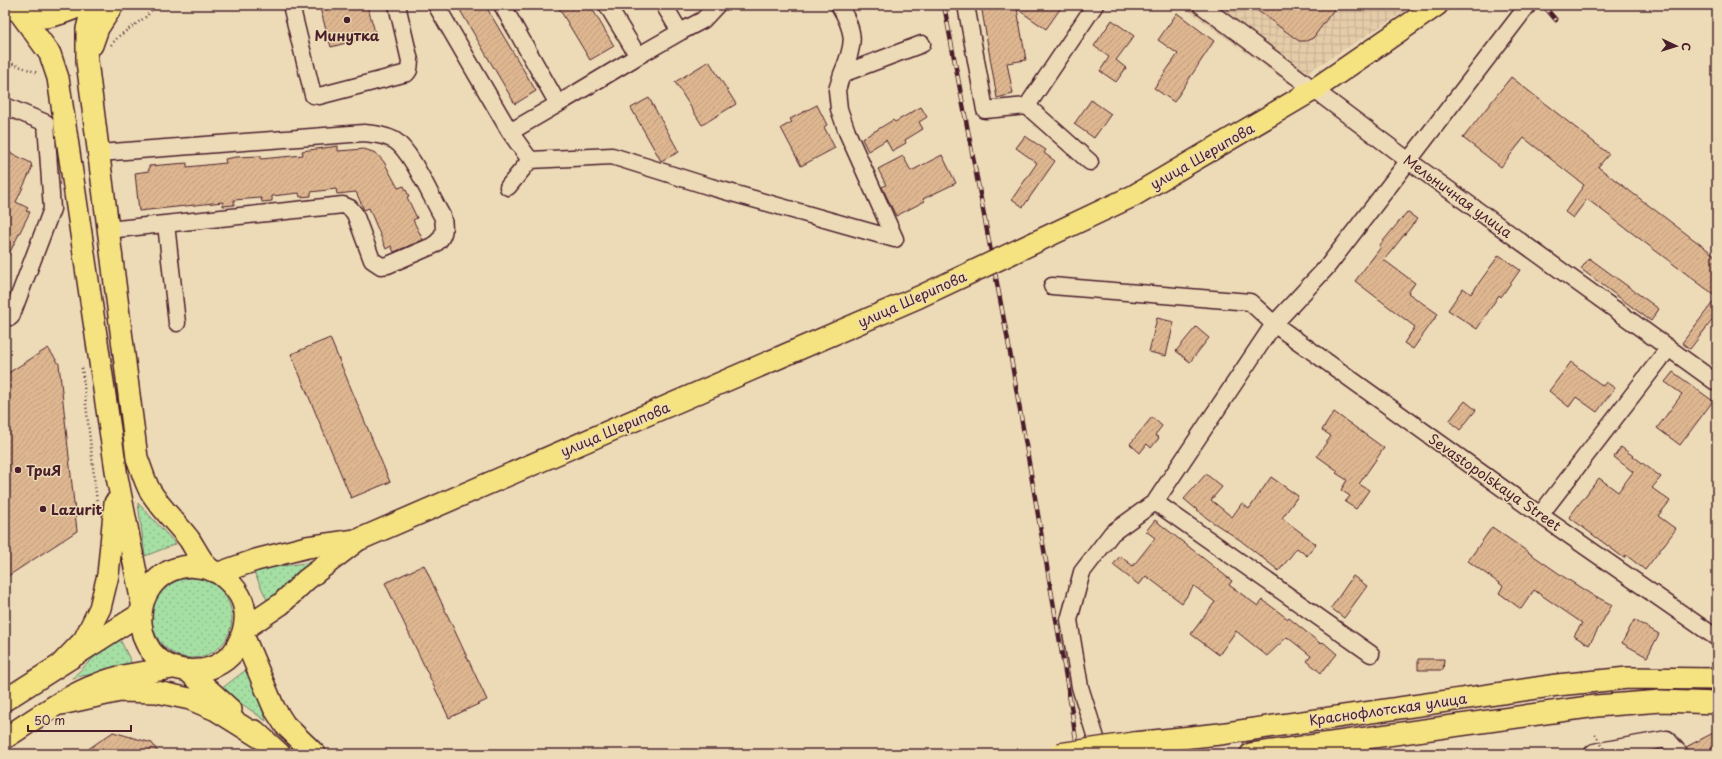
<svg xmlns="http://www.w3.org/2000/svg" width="1722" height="759" font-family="'Playpen Sans',sans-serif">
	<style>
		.industrial { fill: url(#industrial-grid) }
		.grass { fill: url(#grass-dots); stroke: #787f68 }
		.building { fill: url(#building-hatch); stroke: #4a1f2b }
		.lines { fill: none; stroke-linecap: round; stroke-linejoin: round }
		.minor-casing { stroke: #4a1f2b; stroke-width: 19 }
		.major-casing { stroke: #4a1f2b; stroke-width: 24 }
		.path { stroke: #4a1f2b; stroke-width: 2.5; stroke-dasharray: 1 3; stroke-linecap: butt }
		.minor { stroke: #eddbb8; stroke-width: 16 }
		.major { stroke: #f5e382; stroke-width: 21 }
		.rail-casing { stroke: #4a1f2b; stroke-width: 4.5 }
		.rail { stroke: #eddbb8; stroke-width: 3; stroke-dasharray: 9; stroke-linecap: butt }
		.major-bridge-casing { stroke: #4a1f2b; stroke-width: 24; stroke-linecap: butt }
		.path-bridge { stroke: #4a1f2b; stroke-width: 2.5; stroke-dasharray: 1 3; stroke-linecap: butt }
		.major-bridge { stroke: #f5e382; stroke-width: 21 }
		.poi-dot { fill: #4a1f2b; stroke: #eddbb8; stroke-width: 1.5 }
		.labels { text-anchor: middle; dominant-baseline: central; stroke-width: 3; stroke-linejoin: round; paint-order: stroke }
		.poi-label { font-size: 14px; font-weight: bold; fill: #4a1f2b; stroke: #eddbb8; text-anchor: start }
		.street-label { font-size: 14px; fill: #4a1f2b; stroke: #eddbb8 }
	</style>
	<defs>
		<pattern id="industrial-grid" width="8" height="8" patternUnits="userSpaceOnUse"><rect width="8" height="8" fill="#e5cca9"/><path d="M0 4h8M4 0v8" fill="none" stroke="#c6af92"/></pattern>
		<pattern id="grass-dots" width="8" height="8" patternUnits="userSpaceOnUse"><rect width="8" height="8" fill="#a5dfa4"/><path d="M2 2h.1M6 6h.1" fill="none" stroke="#90bf8d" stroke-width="1.8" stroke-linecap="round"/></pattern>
		<pattern id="building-hatch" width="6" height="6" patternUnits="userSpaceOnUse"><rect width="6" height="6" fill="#deb791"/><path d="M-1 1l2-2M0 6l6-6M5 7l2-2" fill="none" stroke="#c09d7d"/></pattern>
	</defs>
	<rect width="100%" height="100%" fill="#eddbb8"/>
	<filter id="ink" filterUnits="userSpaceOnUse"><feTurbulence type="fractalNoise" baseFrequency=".025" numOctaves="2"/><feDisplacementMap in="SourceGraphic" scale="8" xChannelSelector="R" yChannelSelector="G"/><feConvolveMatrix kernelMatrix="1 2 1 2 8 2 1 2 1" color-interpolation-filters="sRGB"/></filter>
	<g filter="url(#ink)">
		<!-- industrial -->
		<path class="industrial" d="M1181 5H1415L1289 84Z"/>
		<!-- grass -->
		<path class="grass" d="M138 503 176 544 145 556Z
			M312 562 268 602 253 570Z
			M152 618a40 40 0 1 1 80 0a40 40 0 1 1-80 0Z
			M118 635 133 666 72 678Z
			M251 666 266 721 221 689Z"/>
		<!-- building -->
		<path class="building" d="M319 5H367L376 35 331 47Z
			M457 5H485L536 91 515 104Z
			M557 5H590L614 46 590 60Z
			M981 5H1063L1046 29 1017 9 1026 60 1007 63 1013 94 997 98Z
			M1250 5H1337L1313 38 1306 41H1299Z
			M1177 13 1214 41 1174 102 1154 88 1178 54 1158 40Z
			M1112 20 1134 36 1116 60 1126 68 1116 82 1100 71 1109 57 1094 46Z
			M709 61 736 104 702 125 675 82Z
			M1511 77 1609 154 1598 167 1717 257V314L1690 349 1682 343 1717 297 1587 199 1573 218 1565 212 1584 185 1524 138 1501 167 1463 138Z
			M649 98 679 152 661 161 631 108Z
			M1091 100 1111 114 1094 138 1074 124Z
			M817 105 827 125 824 127 835 148 801 166 781 128 792 122 790 119Z
			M921 107 927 117 919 122 923 129 905 140 906 143 892 151 886 140 868 151 862 139 893 120 895 122Z
			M1025 136 1046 150 1044 153 1055 161 1023 207 1012 199 1037 163 1016 148Z
			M338 146V151L364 149 376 153 384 162 398 188 404 186 409 196 407 197 417 218 413 220 423 240 394 252 391 246 386 249 369 208 364 210 356 192 337 194 336 189 311 192V196L300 197 299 193 272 196V201L262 202 261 198 234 200V205L223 206V202L139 211 135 173 149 171V166L187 163V167L226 163 225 159 236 157 261 156V159L303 155 302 151Z
			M5 150 31 163 32 168 16 202 28 208 26 211 30 212 5 262Z
			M942 155 956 183 923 199 925 201 896 216 882 187 886 185 878 169 903 156 911 171Z
			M1407 212 1417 219 1384 260 1415 283 1408 293 1438 314 1413 349 1404 343 1415 327 1355 281 1381 247 1379 246Z
			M1499 255 1520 270 1501 297 1499 295 1477 329 1448 310 1463 288 1471 294Z
			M1589 258 1659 309 1651 321 1581 269Z
			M1157 318 1174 322 1166 356 1149 352Z
			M1196 327 1209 338 1190 362 1176 351Z
			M330 338 390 482 351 498 291 354Z
			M48 348 59 364 77 531 5 578V375Z
			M1571 362 1603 386 1606 382 1615 388 1597 412 1576 397 1569 407 1549 391Z
			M1673 372 1713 401 1680 445 1657 428 1682 394 1665 382Z
			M1465 401 1476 410 1460 430 1449 421Z
			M1334 412 1384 448 1359 484 1369 490 1356 509 1345 502 1350 496 1341 490 1347 480 1336 473 1338 471 1317 456 1331 436 1322 430Z
			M1152 417 1162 426 1155 435 1159 438 1151 448 1147 444 1140 453 1130 444Z
			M1621 447 1661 477 1652 488 1670 501 1658 516 1676 529 1645 570 1626 555 1624 558 1569 517 1599 478 1618 492 1633 472 1614 457Z
			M1206 474 1222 487 1211 500 1232 517 1242 503 1249 509 1271 477 1298 496 1282 518 1316 544 1307 556 1297 548 1279 571 1240 540 1208 519 1184 499Z
			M1155 520 1232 581 1229 585 1258 606 1263 600 1288 619 1289 618 1321 644 1323 642 1337 654 1321 673 1307 661 1311 656 1287 637 1267 656 1236 631 1219 655 1191 634 1215 602 1194 586 1182 603 1146 576 1139 585 1113 565 1120 556 1133 566 1155 538 1146 531Z
			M1492 527 1564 577 1597 598V597L1612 605 1589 645 1574 636 1582 623 1534 590 1521 609 1499 593 1503 586 1468 561Z
			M424 565 487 700 449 718 385 583Z
			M1353 576 1367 586 1344 618 1331 608Z
			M1634 620 1659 634 1647 657 1622 643Z
			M1418 659H1444L1443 670H1418Z
			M1717 731V752L1713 754H1689L1686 747Z
			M113 732 152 743 159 754H81Z"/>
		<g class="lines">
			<defs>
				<path id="minor" d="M291 5 313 95 319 96 407 73 409 70 410 61 397 5
					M436 5 510 132 530 160
					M502 5 558 104 510 132
					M839 5C856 33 855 44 842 74
					M966 5 985 110 1027 106
					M1201 5 1409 161 1717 383
					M680 32 703 20 717 5
					M638 56 680 32 664 5
					M558 104 638 56 607 5
					M5 106 46 123 52 209 11 317 5 314
					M99 153 364 133C375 134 384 135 394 140 411 150 431 197 442 216 446 229 444 239 432 246L388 265 381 266 372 260 355 214 350 208 343 205 108 230
					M1090 162 1027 106 1095 5
					M508 187 530 160 612 156 711 187 895 239
					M166 224 177 323
					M895 239 847 132 839 109 837 90 842 74 922 44
					M1052 286 1250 302 1274 324 1327 267 1528 5
					M1155 502 1371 654
					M1540 515 1668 349
					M1101 754 1080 687 1069 620 1082 572 1112 533 1155 502 1274 324 1540 515 1717 638
					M1592 754 1594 752 1667 739 1680 754"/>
				<path id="major" d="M93 5 87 29V61L137 458C141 468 144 479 149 489 160 508 176 522 189 539 195 548 201 561 209 569 212 571 217 572 220 574 228 580 235 587 240 596 249 613 245 632 236 648 230 659 214 669 201 670 125 678 121 572 189 566 195 566 203 568 210 569
					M15 10C37 24 60 15 82 5
					M20 13 50 54 58 78 117 477 142 603
					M92 45 98 28 113 5
					M1271 115 1315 89 1437 5
					M219 573 256 560 307 547 356 540
					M244 629 281 604 306 580 358 540
					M243 635 274 708 285 725 315 754
					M60 665 84 640 100 608 108 575 115 503
					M189 672 231 710
					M5 700 140 614
					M61 704 120 691 157 692 190 699 216 710 264 740
					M255 731 280 754
					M5 738C34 720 65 696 98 684 121 674 148 672 173 668
					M1134 743 1220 734 1557 685 1628 678 1717 679
					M1251 754 1596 706 1661 701 1717 703"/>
			</defs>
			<!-- minor casing -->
			<use href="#minor" class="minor-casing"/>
			<!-- major casing -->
			<use href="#major" class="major-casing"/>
			<!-- path -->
			<path class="path" d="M111 45 119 36 147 16 155 5
				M5 61 38 73
				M82 368 97 503"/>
			<!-- minor -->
			<use href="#minor" class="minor"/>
			<!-- major -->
			<use href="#major" class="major"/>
			<defs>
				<path id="rail" d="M944 5 1008 341 1071 706 1078 754
					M1543 5 1556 20"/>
			</defs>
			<!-- rail casing -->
			<use href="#rail" class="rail-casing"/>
			<!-- rail -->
			<use href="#rail" class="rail"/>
			<defs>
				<path id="major-bridge" d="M358 540 919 297 1133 196 1271 115
					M1059 754 1134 743"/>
			</defs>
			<!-- major-bridge casing -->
			<use href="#major-bridge" class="major-bridge-casing"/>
			<!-- path-bridge -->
			<path class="path-bridge" d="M1595 734 1607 754"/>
			<!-- major-bridge -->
			<use href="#major-bridge" class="major-bridge"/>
		</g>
	</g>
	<!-- markers -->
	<g class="poi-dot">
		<circle cx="347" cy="20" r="4"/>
		<circle cx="18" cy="470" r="4"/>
		<circle cx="43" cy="509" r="4"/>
	</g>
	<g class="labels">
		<!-- poi labels -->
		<g class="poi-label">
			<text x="347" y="35" text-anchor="middle">Минутка</text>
			<text x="26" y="470">ТриЯ</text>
			<text x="51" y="509">Lazurit</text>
		</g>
		<!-- street labels -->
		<g class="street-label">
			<text transform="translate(1202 156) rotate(-30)">улица Шерипова</text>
			<text transform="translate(1458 196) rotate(36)">Мельничная улица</text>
			<text transform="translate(912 299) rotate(-24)">улица Шерипова</text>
			<text transform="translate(615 429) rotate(-23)">улица Шерипова</text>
			<text transform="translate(1495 482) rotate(35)">Sevastopolskaya Street</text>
			<text transform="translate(1388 709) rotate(-8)">Краснофлотская улица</text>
		</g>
	</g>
	<!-- margin -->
	<rect width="1722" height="759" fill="none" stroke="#eddbb8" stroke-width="20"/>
	<rect x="10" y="10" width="1702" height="739" fill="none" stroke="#4a1f2b" stroke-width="1.5" filter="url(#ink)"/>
	<!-- north arrow -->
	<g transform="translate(1676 46) rotate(94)" stroke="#eddbb8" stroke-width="3" paint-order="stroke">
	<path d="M0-3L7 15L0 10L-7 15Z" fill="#4a1f2b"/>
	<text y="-6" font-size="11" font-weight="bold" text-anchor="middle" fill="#4a1f2b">С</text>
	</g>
	<!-- scale -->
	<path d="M28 725v6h103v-6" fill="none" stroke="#4a1f2b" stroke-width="2"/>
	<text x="34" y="725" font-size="12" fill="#4a1f2b" stroke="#eddbb8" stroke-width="3" paint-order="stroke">50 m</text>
</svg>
